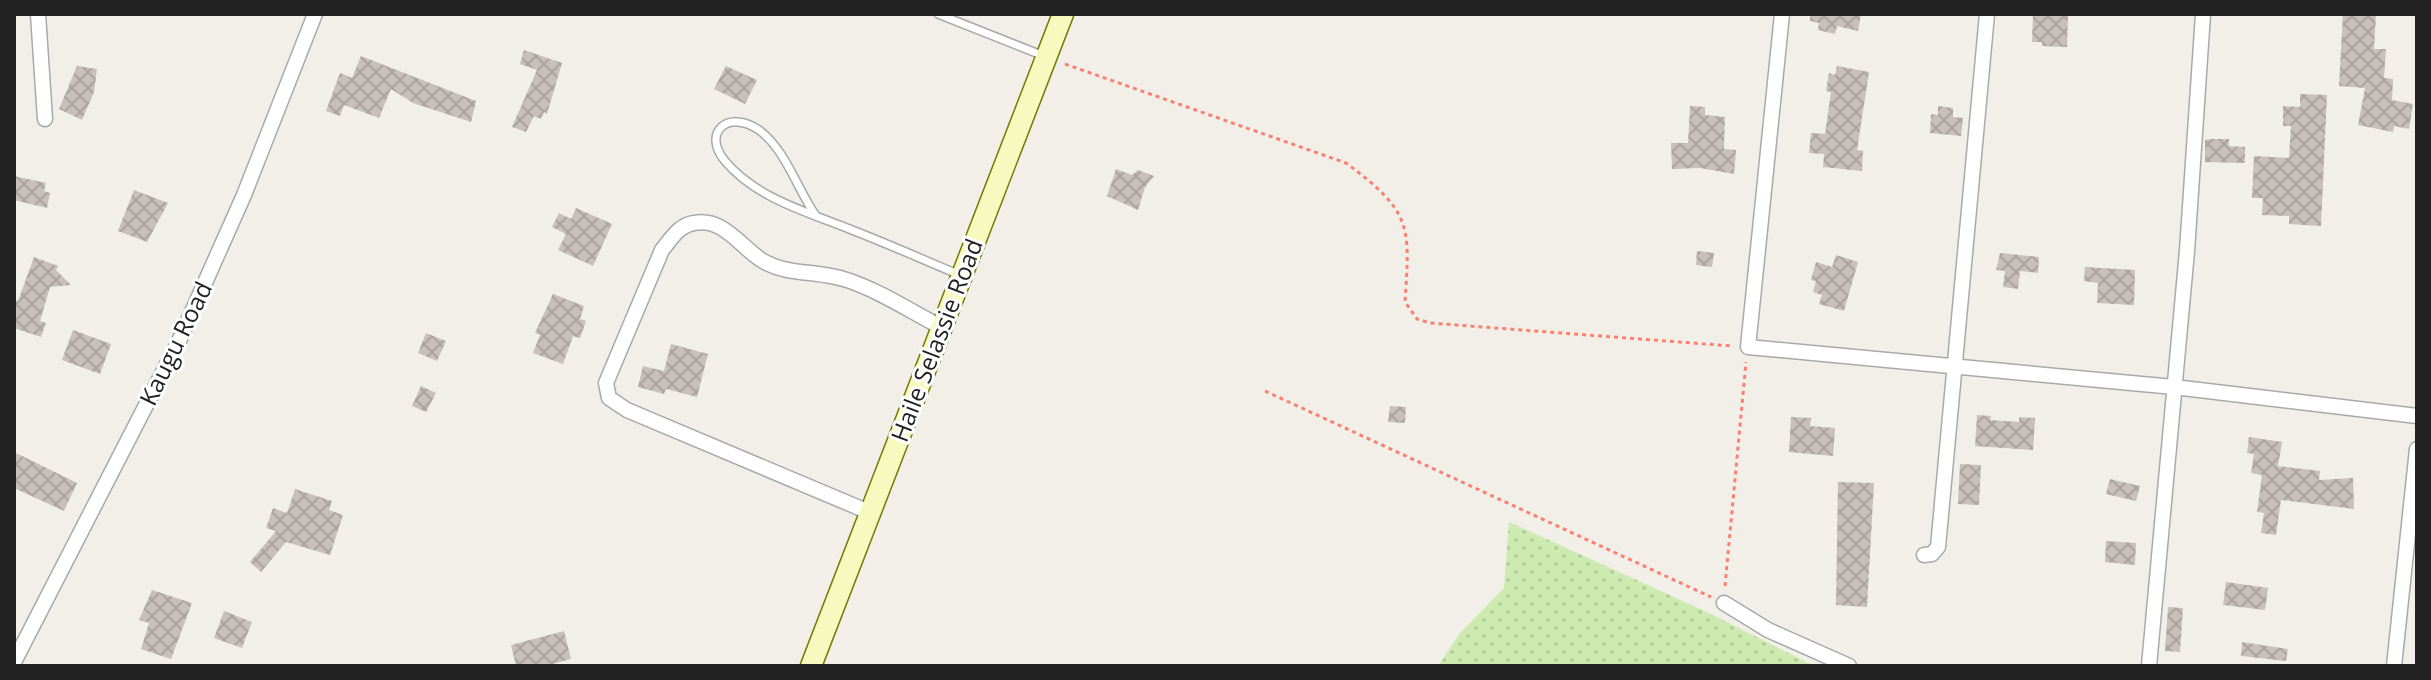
<svg xmlns="http://www.w3.org/2000/svg" width="2431" height="680" font-family="'Open Sans',sans-serif">
	<style>
		.grass { fill: url(#grass-dots) }
		.building { fill: url(#building-cross-hatch) }
		.lines { fill: none; stroke-linecap: round; stroke-linejoin: round }
		.lane-casing { stroke: #a9a9a9; stroke-width: 10 }
		.street-casing { stroke: #a9a9a9; stroke-width: 17 }
		.secondary-casing { stroke: #707d05; stroke-width: 23 }
		.path { stroke: #fa8072; stroke-width: 3; stroke-dasharray: 4 4; stroke-linecap: butt }
		.lane { stroke: #fff; stroke-width: 7 }
		.street { stroke: #fff; stroke-width: 14 }
		.secondary { stroke: #f7fabf; stroke-width: 20 }
		.labels { text-anchor: middle; dominant-baseline: central; stroke-width: 6; stroke-linejoin: round; paint-order: stroke }
		.street-label { font-size: 24px; fill: #222; stroke: #fff }
	</style>
	<defs>
		<pattern id="grass-dots" width="8" height="8" patternUnits="userSpaceOnUse" patternTransform="scale(2)"><rect width="8" height="8" fill="#cdebb0"/><path d="M2 2h.1M6 6h.1" fill="none" stroke="#b0c997" stroke-width="1.8" stroke-linecap="round"/></pattern>
		<pattern id="building-cross-hatch" width="8" height="8" patternUnits="userSpaceOnUse" patternTransform="scale(2)"><rect width="8" height="8" fill="#c7bfb8"/><path d="M0 0l8 8M0 8l8-8" fill="none" stroke="#aba49e"/></pattern>
	</defs>
	<rect width="100%" height="100%" fill="#f2efe9"/>
	<!-- grass -->
	<path class="grass" d="M1509 522 1709 613 1814 666H1438L1460 633 1504 588Z"/>
	<!-- building -->
	<path class="building" d="M1810 14H1861L1858 31 1837 26 1835 34 1818 30 1819 23 1810 21Z
		M2033 14 2068 16 2067 47 2042 46V42H2032Z
		M2343 14H2376L2374 49H2386L2384 78 2393 79 2392 100 2413 104 2409 129 2394 126 2393 132 2358 125 2365 88 2339 86Z
		M524 50 562 63 547 114 544 112 541 119 534 116 526 132 512 127 537 70 520 64Z
		M361 56 476 101 471 122 413 103 391 89 379 118 344 105 340 116 326 111 340 73 352 78Z
		M77 66 97 69 94 92 82 120 59 109Z
		M726 66 757 80 745 104 714 89Z
		M1837 66 1869 72 1857 150 1863 151 1862 171 1823 167 1824 154 1809 153 1811 133 1825 134 1831 92 1826 91 1829 73 1835 75Z
		M2300 94 2327 95 2321 226 2289 224V216L2262 215 2263 198H2252L2254 156 2289 158 2291 126H2283V106L2300 107Z
		M1690 106 1705 107V115L1725 117 1724 149 1736 150 1734 174 1700 168 1672 169 1671 143H1688Z
		M1938 106 1953 108V117L1963 118 1961 136 1930 133 1931 114 1938 115Z
		M2211 139H2229V146L2245 147V163L2205 162V140Z
		M1116 169 1132 175 1138 170 1154 176 1145 187 1138 210 1107 196Z
		M14 176 46 183 44 191 50 193 47 208 14 200Z
		M134 190 168 203 147 242 118 231Z
		M576 208 612 224 593 266 558 250 566 234 552 227 559 213 571 219Z
		M1697 251 1714 253 1712 267 1696 265Z
		M2000 253 2039 257 2038 273 2020 271 2018 289 2003 287 2005 271 1996 270Z
		M1836 255 1858 262 1844 311 1819 304 1822 295 1813 292 1816 281 1811 280 1816 262 1832 267Z
		M34 257 58 266 56 270 71 285 50 287 40 321 46 323 41 337 14 328V300L18 301Z
		M2085 267 2135 270 2134 305 2097 303 2098 283 2084 281Z
		M553 294 584 306 580 319 586 321 580 338 573 336 563 364 533 353 540 335 535 333Z
		M73 330 111 344 100 374 62 360Z
		M426 333 446 341 437 361 418 353Z
		M671 344 708 354 697 397 666 389 664 394 638 387 643 366 664 371Z
		M421 386 436 393 426 412 412 406Z
		M1390 406 1406 407 1405 423 1388 422Z
		M1977 415 1991 416 1990 420 2019 422V417L2035 418 2033 450 1975 446Z
		M1791 417 1811 418 1810 426 1835 428 1833 456 1789 452Z
		M2249 437 2282 442 2278 466 2320 471 2319 480 2353 478 2354 509 2281 500 2276 535 2261 533 2264 513 2257 512 2262 475 2251 473 2254 454 2247 453Z
		M14 452 77 483 64 511 14 488Z
		M1960 464 1981 465 1979 505 1958 504Z
		M2110 479 2140 486 2136 501 2106 494Z
		M1838 482 1874 483 1867 607 1836 605Z
		M295 489 332 501 329 510 343 515 330 555 286 542 261 572 250 562 276 531 266 528 273 508 287 513Z
		M2106 541 2136 543 2135 565 2105 562Z
		M2226 582 2268 588 2265 610 2223 605Z
		M152 590 192 603 171 659 141 649 149 623 139 620Z
		M2168 607 2183 608 2180 652 2165 651Z
		M224 611 252 622 242 648 214 638Z
		M564 631 571 659 545 666H516L511 645Z
		M2242 642 2288 649 2286 661 2241 656Z"/>
	<g class="lines">
		<defs>
			<path id="lane" d="M938 14 1044 56
				M816 216C797 189 786 150 759 130 729 109 701 132 725 161 757 199 808 212 852 230 888 244 924 260 960 275"/>
			<path id="street" d="M38 14 45 119
				M1782 14 1748 347 2174 387 2417 416
				M869 512 627 410 609 398 606 383 662 250C671 239 679 225 694 223 724 217 741 248 763 261 789 276 818 270 847 280 880 291 910 311 941 327
				M1924 555 1932 554 1938 547 1987 14
				M1724 603 1768 630 1849 666
				M14 662 179 341 244 195 315 14
				M2149 666 2187 251 2203 14
				M2394 666 2417 449"/>
			<path id="secondary" d="M811 666 1063 14"/>
		</defs>
		<!-- lane casing -->
		<use href="#lane" class="lane-casing"/>
		<!-- street casing -->
		<use href="#street" class="street-casing"/>
		<!-- secondary casing -->
		<use href="#secondary" class="secondary-casing"/>
		<!-- path -->
		<path class="path" d="M1065 64 1346 163C1412 212 1410 225 1405 302L1417 319 1430 323 1732 346
			M1265 391 1711 597
			M1725 586 1746 362"/>
		<!-- lane -->
		<use href="#lane" class="lane"/>
		<!-- street -->
		<use href="#street" class="street"/>
		<!-- secondary -->
		<use href="#secondary" class="secondary"/>
	</g>
	<g class="labels">
		<!-- street labels -->
		<g class="street-label">
			<text transform="translate(936 340) rotate(-69)">Haile Selassie Road</text>
			<text transform="translate(175 343) rotate(-64)">Kaugu Road</text>
		</g>
	</g>
	<!-- border -->
	<rect width="2431" height="680" fill="none" stroke="#222222" stroke-width="32"/>
</svg>
